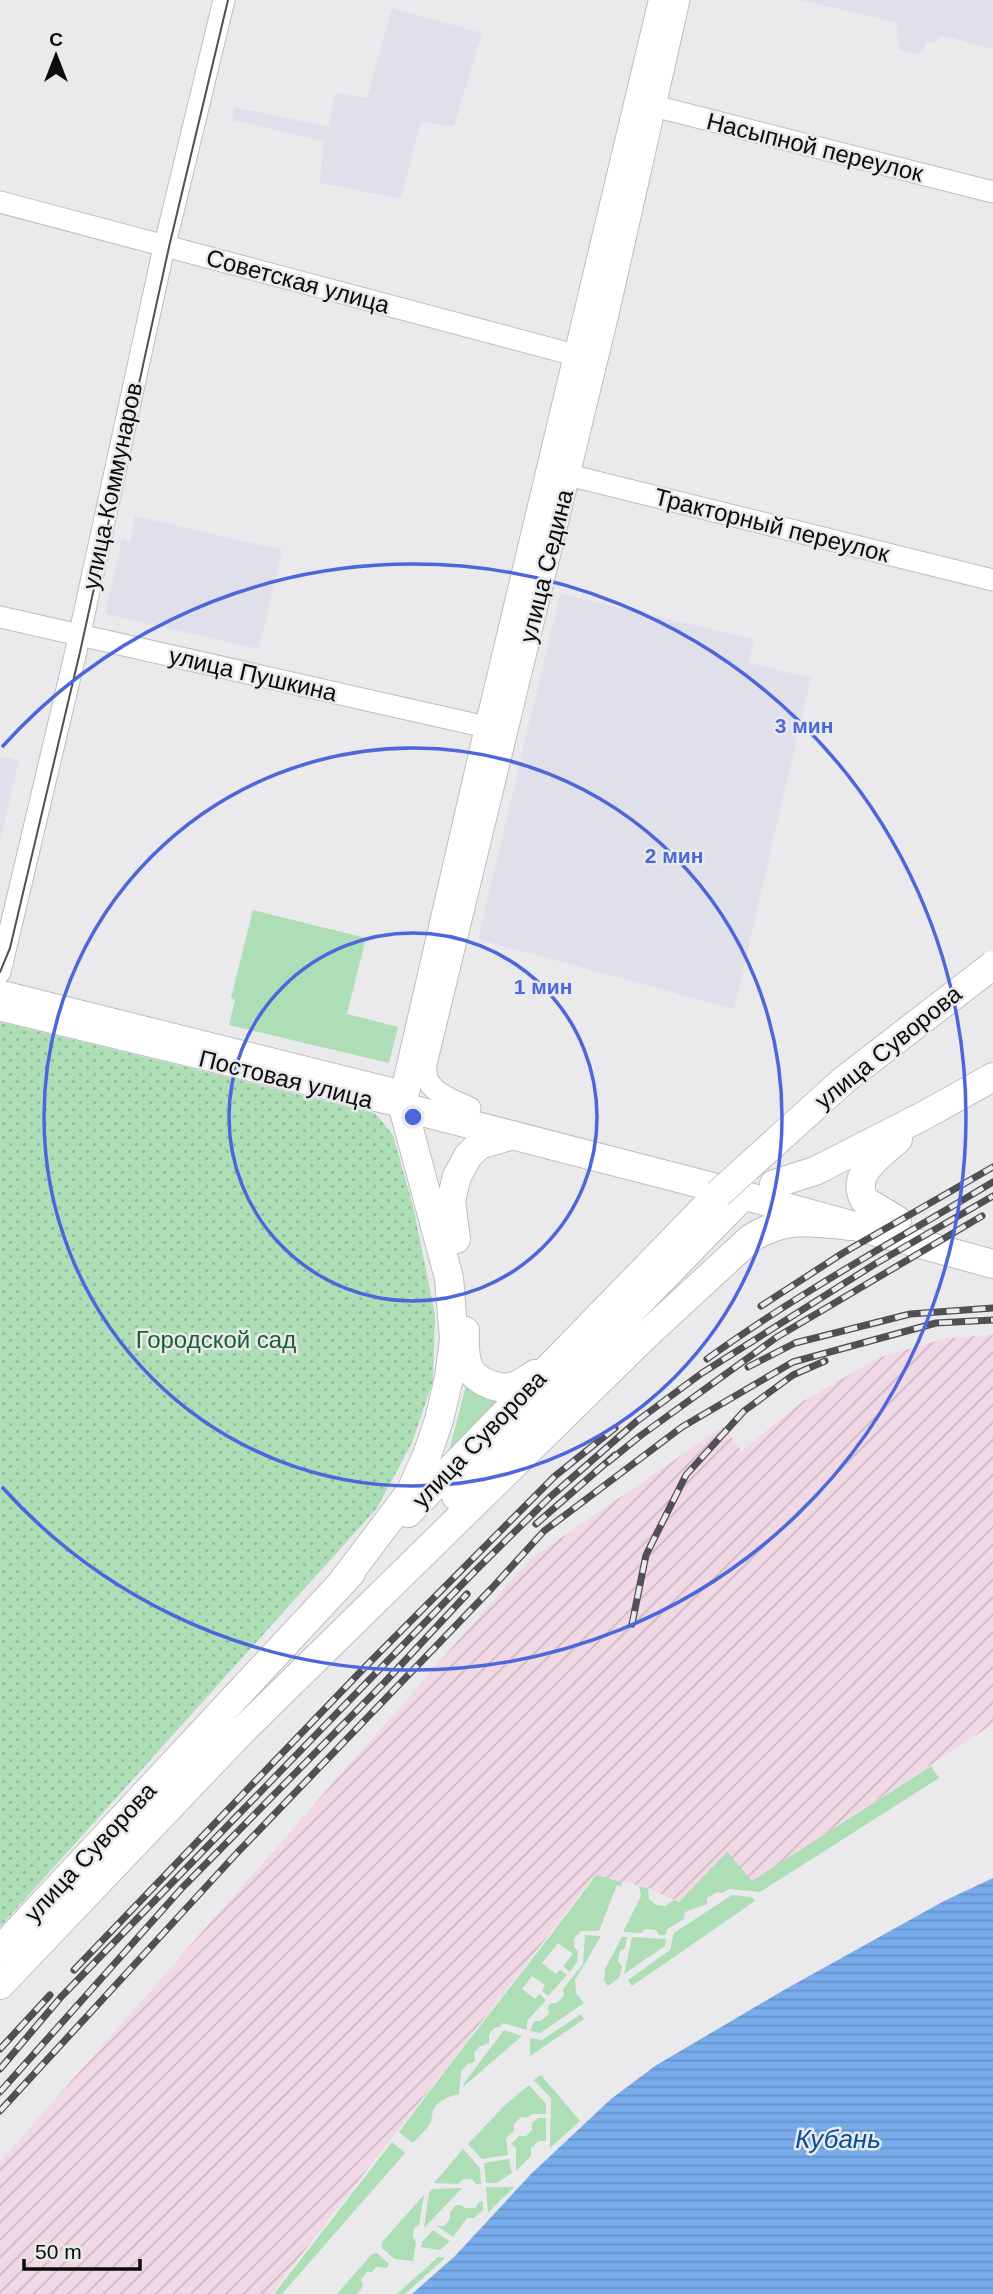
<svg xmlns="http://www.w3.org/2000/svg" width="993" height="2294" font-family="Arial,sans-serif">
	<style>
		.built { fill: #e0e0ea }
		.industrial { fill: url(#industrial-furrows) }
		.grass { fill: #aedeb6 }
		.park { fill: url(#park-dots) }
		.water { fill: url(#water-rules) }
		.lines { fill: none; stroke-linecap: round; stroke-linejoin: round }
		.minor-casing { stroke: #bebec0; stroke-width: 23 }
		.major-casing { stroke: #bebec0; stroke-width: 30 }
		.minor { stroke: #fff; stroke-width: 21 }
		.major { stroke: #fff; stroke-width: 28 }
		.tram { stroke: #505052; stroke-width: 2 }
		.rail-casing { stroke: #505052; stroke-width: 7 }
		.rail { stroke: #eaeaec; stroke-width: 4.5; stroke-dasharray: 13; stroke-linecap: butt }
		.major-bridge-casing { stroke: #bebec0; stroke-width: 30; stroke-linecap: butt }
		.major-bridge { stroke: #fff; stroke-width: 28 }
		.ring { fill: none; stroke: #4c67db; stroke-width: 3.5 }
		.labels { text-anchor: middle; dominant-baseline: central; stroke-width: 5; stroke-linejoin: round; paint-order: stroke }
		.street-label { font-size: 24px; fill: #0c0c0d; stroke: #eaeaec }
		.park-label { font-size: 24px; fill: #17632f; stroke: #eaeaec }
		.water-label { font-size: 26px; font-style: italic; fill: #03509b; stroke: #eaeaec }
		.centre { fill: #4c67db; stroke: #eaeaec; stroke-width: 3.5 }
		.ring-label { font-size: 21px; text-anchor: middle; font-weight: bold; fill: #4c67db; stroke: #eaeaec; stroke-width: 5; stroke-linejoin: round; paint-order: stroke }
	</style>
	<defs>
		<pattern id="industrial-furrows" width="10" height="10" patternUnits="userSpaceOnUse" patternTransform="scale(1.75)"><rect width="10" height="10" fill="#f0d9e5"/><path d="M-1 1l2-2M0 10L10 0M9 11l2-2" fill="none" stroke="#cdb9c3"/></pattern>
		<pattern id="park-dots" width="8" height="8" patternUnits="userSpaceOnUse" patternTransform="scale(1.75)"><rect width="8" height="8" fill="#aedeb6"/><path d="M2 2h.1M6 6h.1" fill="none" stroke="#94bd9b" stroke-width="1.8" stroke-linecap="round"/></pattern>
		<pattern id="water-rules" width="6" height="5" patternUnits="userSpaceOnUse" patternTransform="scale(1.75)"><rect width="6" height="5" fill="#78abeb"/><path d="M0 2.5h6" fill="none" stroke="#6792c8"/></pattern>
	</defs>
	<rect width="100%" height="100%" fill="#eaeaec"/>
	<!-- built -->
	<path class="built" d="M799 0H993V49L941 35 935 43 928 41 918 55 899 50 896 22Z
		M392 8 482 33 454 126 421 122 401 199 320 183 323 141 232 120 235 107 329 127 335 93 367 98Z
		M135 516 282 550 259 649 105 614 122 540 130 542Z
		M560 594 754 639 749 663 811 678 734 1009 478 939Z
		M0 756 19 761 0 839Z"/>
	<!-- industrial -->
	<path class="industrial" d="M993 1335V1724L752 1882 679 1902 648 1888 595 1875 271 2294H0V2162L529 1560 724 1426 741 1451 802 1402 880 1357 947 1338Z"/>
	<!-- grass -->
	<path class="grass" d="M253 910 366 938 347 1014 398 1027 389 1063 229 1025 235 1000 231 998Z
		M468 1378 509 1395 447 1459Z
		M931 1766 939 1778 760 1892 729 1889 722 1893 717 1892 707 1898V1904L685 1912 684 1919 667 1929 666 1935H659L656 1930 645 1929 641 1933 623 1932 641 1896 639 1886 648 1888 649 1899 656 1905 665 1906 674 1900 679 1902 727 1852 752 1881Z
		M596 1875 622 1882 621 1886 617 1885 599 1931H581L574 1938V1947L578 1951 577 1962 570 1972 563 1966 573 1954 558 1943 542 1963 556 1974 560 1970 567 1975 548 1996 542 1991 545 1985 532 1976 522 1989 535 1999 539 1994 546 2000 527 2021V2030L503 2023 500 2027 494 2028 489 2035V2043L479 2047 474 2053 475 2060 472 2063 467 2064 461 2072 459 2094C451 2096 438 2100 434 2109 431 2114 433 2120 429 2125 425 2131 418 2137 413 2143L399 2132C463 2045 532 1962 596 1875Z
		M732 1895 752 1897 755 1901 632 1986 628 1980 670 1950 674 1933Z
		M585 1935 601 1936 575 1980 576 1993 584 2003 540 2033 530 2031 534 2021H541L549 2014 548 2006 552 2003H557L564 1996 563 1989 583 1964Z
		M622 1937H627L625 1948 620 1951 618 1961 622 1966 619 1978 608 1986 604 1981 605 1969Z
		M632 1937 666 1939 665 1946 624 1974Z
		M581 2014 584 2019 530 2056V2038L542 2040Z
		M504 2030 522 2036 463 2087 464 2083Z
		M541 2075 580 2121 550 2148 551 2098 534 2080Z
		M529 2085 546 2104V2114H532L527 2118 521 2117 514 2124V2131L506 2138 508 2155 482 2159 468 2144 505 2105Z
		M538 2118H546V2141H539L531 2148V2156L516 2171V2148L511 2144 519 2136H526L532 2130V2123Z
		M392 2142 405 2153 282 2294H274Z
		M463 2149 480 2168 481 2184H476L472 2179H463L458 2184 434 2183Z
		M509 2159 512 2173 497 2183H486L484 2163Z
		M486 2187H514L488 2213Z
		M462 2188 424 2228 429 2193 432 2189Z
		M424 2195 419 2225 414 2228 413 2237 416 2242 413 2261 395 2259 382 2248V2242Z
		M483 2201V2210L474 2218H467L453 2237 437 2226H444L450 2219V2212L456 2205H461L465 2208H475L479 2202Z
		M433 2230 450 2241 440 2250 421 2247 422 2242Z
		M377 2253 389 2264 387 2268 376 2267 372 2272H367L361 2279 363 2286 357 2294H337L372 2254Z
		M438 2257 445 2258 405 2294H397Z"/>
	<!-- park -->
	<path class="park" d="M0 1022 375 1113 393 1135 414 1210 435 1315 433 1381 412 1443 377 1508 0 1927Z"/>
	<!-- water -->
	<path class="water" d="M993 1878V2294H412L455 2256 531 2174 611 2099 655 2066 784 1990 944 1901Z"/>
	<g class="lines">
		<defs>
			<path id="minor" d="M642 103 993 192
				M0 202 590 359
				M556 472 993 580
				M0 617 504 731
				M0 972 76 651 161 261 224 0
				M0 991 405 1092
				M0 1010 403 1107
				M470 1108C449 1098 422 1091 426 1064L608 314 679 0"/>
			<path id="major" d="M403 1107 713 1187 993 1264
				M774 1184 815 1171 923 1116 993 1077
				M897 1220 865 1201C849 1174 880 1156 898 1139
				M456 1239 451 1201 457 1176 468 1156 479 1145 513 1135
				M465 1331C465 1342 464 1355 468 1365 472 1379 496 1390 510 1387 519 1386 527 1379 535 1374
				M456 1496 584 1359 740 1199
				M408 1513 718 1194
				M340 1585 411 1491 427 1455 439 1420 449 1378 454 1339 449 1278 403 1107 405 1092 489 728 663 0
				M0 1950 351 1573
				M0 1985 242 1731 644 1337 750 1239C783 1216 813 1222 851 1226"/>
		</defs>
		<!-- minor casing -->
		<use href="#minor" class="minor-casing"/>
		<!-- major casing -->
		<use href="#major" class="major-casing"/>
		<!-- minor -->
		<use href="#minor" class="minor"/>
		<!-- major -->
		<use href="#major" class="major"/>
		<!-- tram -->
		<path class="tram" d="M0 972 10 948 80 652 169 247 228 0"/>
		<defs>
			<path id="rail" d="M761 1306 843 1253 993 1167
				M707 1359C798 1293 897 1240 993 1182
				M748 1367 795 1343 910 1314 993 1308
				M608 1462 640 1436 777 1337 982 1216
				M536 1524 615 1455
				M632 1624 646 1555 686 1475 744 1411 793 1375 825 1361
				M74 1970 365 1667 555 1476 615 1428
				M0 2049 50 1995
				M0 2069 61 1997 477 1569 549 1498 637 1421 702 1373 756 1339 875 1264 993 1196
				M0 2092 182 1888 385 1682 467 1594
				M0 2111 237 1853 492 1588 544 1531 682 1427 793 1362 936 1323 993 1320"/>
		</defs>
		<!-- rail casing -->
		<use href="#rail" class="rail-casing"/>
		<!-- rail -->
		<use href="#rail" class="rail"/>
		<defs>
			<path id="major-bridge" d="M718 1194 844 1080 993 965"/>
		</defs>
		<!-- major-bridge casing -->
		<use href="#major-bridge" class="major-bridge-casing"/>
		<!-- major-bridge -->
		<use href="#major-bridge" class="major-bridge"/>
	</g>
	<!-- distance rings -->
	<g class="ring">
		<circle cx="413" cy="1117" r="184"/>
		<circle cx="413" cy="1117" r="369"/>
		<path d="M2 747A553 553 0 1 1 2 1487"/>
	</g>
	<g class="labels">
		<!-- street labels -->
		<g class="street-label">
			<text transform="translate(815 147) rotate(14)">Насыпной переулок</text>
			<text transform="translate(298 281) rotate(15)">Советская улица</text>
			<text transform="translate(112 486) rotate(-78)">улица Коммунаров</text>
			<text transform="translate(772 525) rotate(14)">Тракторный переулок</text>
			<text transform="translate(546 566) rotate(-76)">улица Седина</text>
			<text transform="translate(253 674) rotate(13)">улица Пушкина</text>
			<text transform="translate(888 1047) rotate(-39)">улица Суворова</text>
			<text transform="translate(286 1079) rotate(14)">Постовая улица</text>
			<text transform="translate(479 1439) rotate(-46)">улица Суворова</text>
			<text transform="translate(90 1852) rotate(-47)">улица Суворова</text>
		</g>
		<!-- park labels -->
		<g class="park-label">
			<text x="216" y="1339">Городской сад</text>
		</g>
		<!-- water labels -->
		<g class="water-label">
			<text x="838" y="2139">Кубань</text>
		</g>
	</g>
	<circle cx="413" cy="1117" r="10" class="centre"/>
	<g class="ring-label">
		<text x="804" y="733">3 мин</text>
		<text x="674" y="863">2 мин</text>
		<text x="543" y="994">1 мин</text>
	</g>
	<!-- north arrow -->
	<g transform="translate(56 56)" stroke="#eaeaec" stroke-width="5" paint-order="stroke">
	<path d="M0-5L12 26L0 18L-12 26Z" fill="#0c0c0d"/>
	<text y="-10" font-size="19" font-weight="bold" text-anchor="middle" fill="#0c0c0d">С</text>
	</g>
	<!-- scale -->
	<path d="M24 2259v10h116v-10" fill="none" stroke="#0c0c0d" stroke-width="3.5"/>
	<text x="35" y="2259" font-size="21" fill="#0c0c0d" stroke="#eaeaec" stroke-width="5" paint-order="stroke">50 m</text>
</svg>
